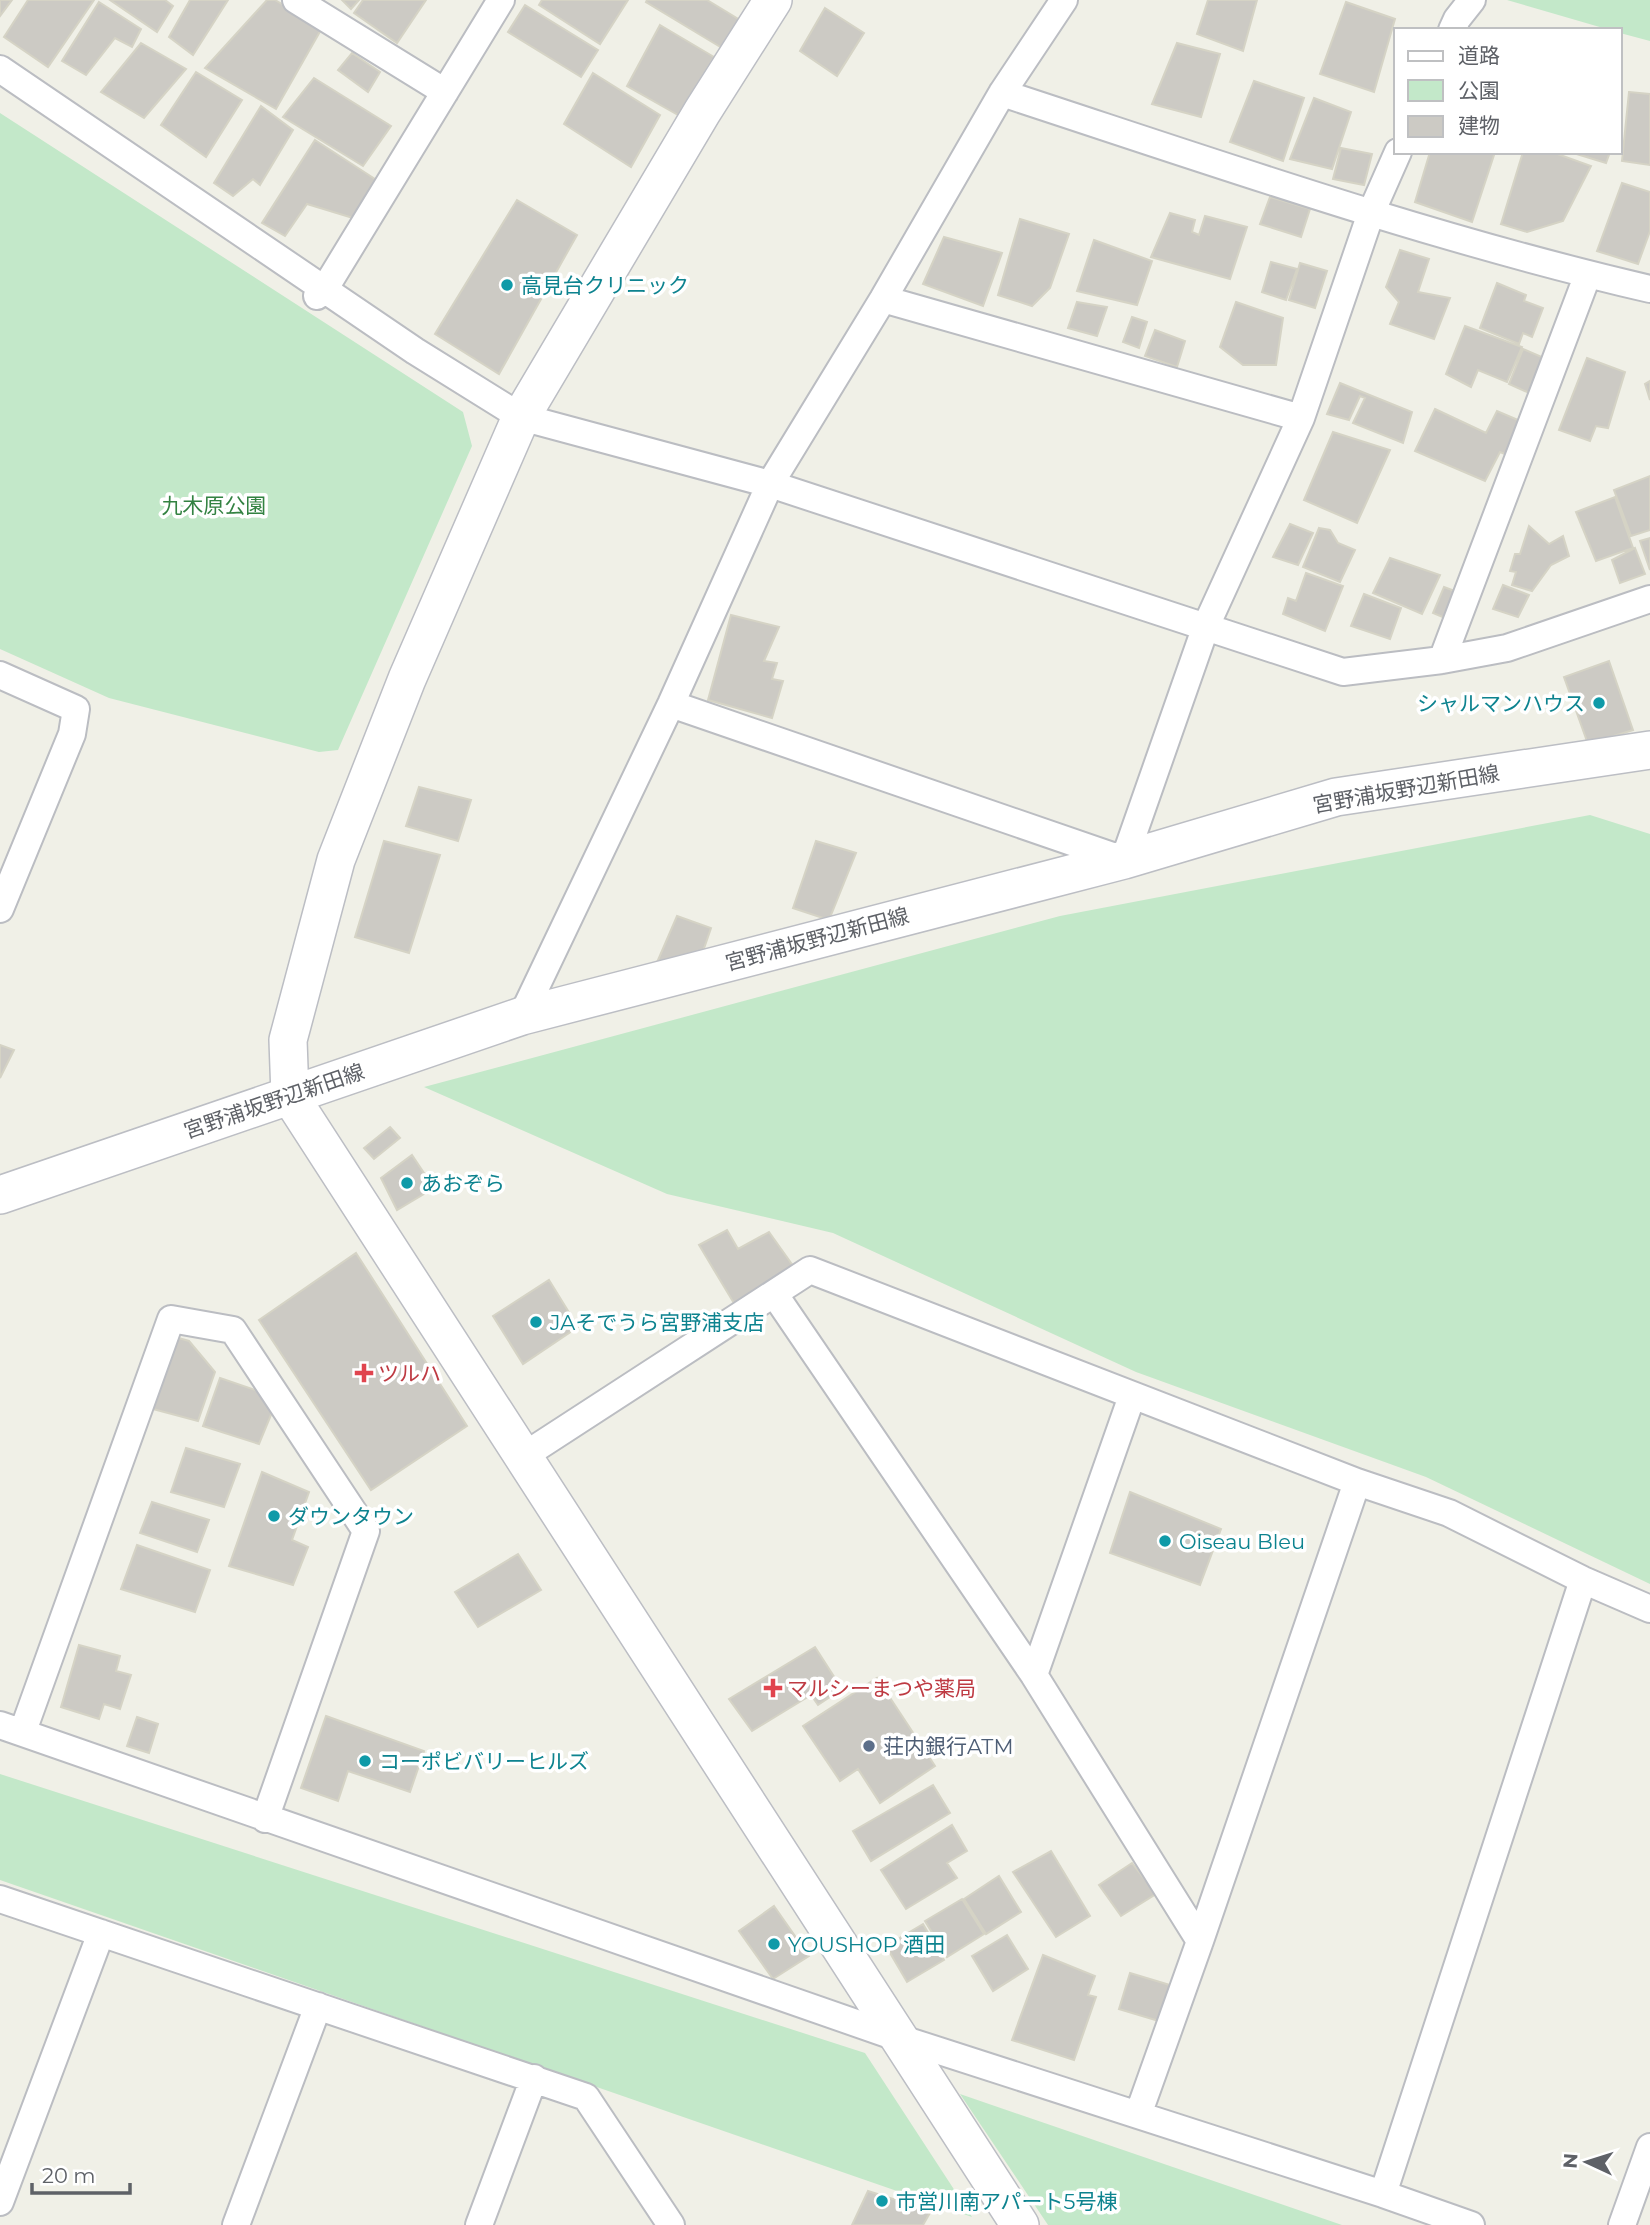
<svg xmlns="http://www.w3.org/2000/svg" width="1650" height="2225" font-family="Montserrat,'Noto Sans JP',sans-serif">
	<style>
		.green { fill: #c3e8c9 }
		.building { fill: #cccac4; stroke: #d5d3c5; stroke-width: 2 }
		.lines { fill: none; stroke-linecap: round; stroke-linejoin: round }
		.street-casing { stroke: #bbbdc2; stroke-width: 30 }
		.secondary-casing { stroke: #bcbec4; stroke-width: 40 }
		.street { stroke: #fff; stroke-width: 26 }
		.secondary { stroke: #fff; stroke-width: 37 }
		.culture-dot { fill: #0f9aa8; stroke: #fff; stroke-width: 2.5 }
		.health-dot { fill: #e0444e; stroke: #fff; stroke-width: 2.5 }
		.service-dot { fill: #5c6f8a; stroke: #fff; stroke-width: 2.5 }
		.labels { text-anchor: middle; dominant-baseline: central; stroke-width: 7; stroke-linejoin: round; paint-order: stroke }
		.culture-label { font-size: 21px; fill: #0d838f; stroke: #fff; text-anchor: start }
		.park-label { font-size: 21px; fill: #338242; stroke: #fff }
		.street-label { font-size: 21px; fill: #5e6167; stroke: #fff }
		.health-label { font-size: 21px; fill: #be3a42; stroke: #fff; text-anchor: start }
		.service-label { font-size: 21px; fill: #4e5e75; stroke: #fff; text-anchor: start }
	</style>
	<rect width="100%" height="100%" fill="#f0f0e7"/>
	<!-- green -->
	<path class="green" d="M1507 0H1650V41L1620 33V30H1610Z
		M0 113 463 412 472 446 338 750 319 752 109 698 0 649Z
		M1590 815 1650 834V1584L1426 1477 1136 1372 833 1233 667 1194 424 1087 1060 916Z
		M0 1774 865 2053 972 2217 0 1880Z
		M960 2094 1342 2225H1048Z"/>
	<!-- building -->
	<path class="building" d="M0 0H12L0 16Z
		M28 0H94L48 67 4 37Z
		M110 0H165L173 6 157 32Z
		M190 0H228L193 55 169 37Z
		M267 0H275L322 28 276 109 205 68Z
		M342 0H359L351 9Z
		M363 0H426L397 43 354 13Z
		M542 0H628L600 44 539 5Z
		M647 0H707L740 20 722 48 646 2Z
		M1208 0H1257L1243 51 1197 34Z
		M99 2 141 29 132 47 115 38 86 75 62 61Z
		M1346 2 1395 19 1374 92 1320 74Z
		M525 5 598 50 581 77 508 32Z
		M825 8 864 33 837 76 800 51Z
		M660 25 714 57 678 115 627 86Z
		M141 43 186 69 144 118 101 92Z
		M1177 43 1220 54 1201 117 1152 104Z
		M352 53 380 72 368 92 338 70Z
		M196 72 242 100 206 157 161 125Z
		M593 73 660 115 631 167 564 124Z
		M314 78 391 126 363 166 283 117Z
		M1254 81 1304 98 1283 161 1230 142Z
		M1629 92 1650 94V165L1622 161Z
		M1314 98 1351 112 1332 169 1290 159Z
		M261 106 293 130 260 185 253 179 233 196 214 183Z
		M315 140 375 179 353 218 307 204 285 236 262 223Z
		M1341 148 1372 154 1364 185 1333 179Z
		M1430 152H1495L1472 222 1415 202Z
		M1523 152H1552L1591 166 1563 221 1527 232 1501 224Z
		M1570 152H1610L1606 163Z
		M1622 183 1650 192V231L1638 264 1597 251Z
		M1270 197 1310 209 1301 237 1260 224Z
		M517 200 577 235 499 374 435 334Z
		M517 200 577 235 499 374 435 334Z
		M1170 213 1195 220 1192 232 1199 235 1205 216 1247 227 1230 279 1151 257Z
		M1020 219 1069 234 1050 288 1032 306 998 295Z
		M944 237 1002 253 983 306 923 284Z
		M1094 240 1152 261 1137 305 1077 291Z
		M1400 250 1429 259 1418 292 1450 298 1434 339 1390 324 1399 302 1386 287Z
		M1271 262 1297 269 1286 300 1262 292Z
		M1300 263 1327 271 1315 308 1289 300Z
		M1497 283 1526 295 1524 301 1543 308 1532 337 1523 333 1519 344 1480 328Z
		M1077 302 1107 307 1097 336 1068 328Z
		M1236 302 1283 318 1276 365H1243L1220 347Z
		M1132 317 1147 322 1139 348 1123 342Z
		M1465 326 1522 347 1507 382 1478 370 1471 387 1446 374Z
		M1155 330 1185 341 1177 367 1145 356Z
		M1523 349 1551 361 1536 396 1509 384Z
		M1587 358 1625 372 1608 428 1596 426 1590 441 1559 430Z
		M1650 381V400L1645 384Z
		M1340 383 1412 412 1403 443 1353 423 1365 398 1360 396 1349 420 1327 414Z
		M1435 409 1486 433 1497 411 1525 423 1512 457 1500 452 1485 481 1415 451Z
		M1333 432 1390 450 1357 523 1304 500Z
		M1650 476V530L1631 536 1614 490Z
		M1615 497 1633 548 1596 561 1576 512Z
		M1290 524 1313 533 1298 565 1273 557Z
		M1529 526 1549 544 1563 536 1569 556 1551 565 1532 591 1512 585 1516 572 1510 571 1515 554H1520Z
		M1319 528 1330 530 1338 543 1355 550 1340 582 1303 567Z
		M1650 538V570L1640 541Z
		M1635 548 1645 574 1620 583 1612 560Z
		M1390 558 1440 575 1422 614 1373 593Z
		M1306 573 1343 586 1325 631 1283 614 1288 598 1296 601Z
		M1503 585 1529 595 1518 617 1493 609Z
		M1444 587 1463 594 1452 621 1433 613Z
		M1364 594 1401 608 1390 639 1351 626Z
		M731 615 779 627 764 661 777 663 772 679 783 681 772 718 708 700Z
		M1609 661 1633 730 1588 744 1564 677Z
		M419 787 471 800 458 841 406 826Z
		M384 841 440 855 409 953 355 937Z
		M816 841 856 853 829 920 793 908Z
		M677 916 711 928 700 960 655 967Z
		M0 1045 14 1050 0 1078Z
		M390 1127 400 1138 374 1159 364 1148Z
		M412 1155 434 1188 397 1210 381 1178Z
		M727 1230 738 1249 769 1232 796 1270 735 1305 699 1245Z
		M356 1253 467 1426 371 1490 259 1320Z
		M549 1280 578 1327 523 1364 493 1316Z
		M175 1337 189 1341 215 1372 198 1421 153 1409Z
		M220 1378 264 1393 273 1410 259 1444 203 1426Z
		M186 1448 240 1464 224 1507 171 1492Z
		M262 1472 309 1492 292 1540 308 1547 293 1585 229 1566Z
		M1130 1492 1221 1529 1200 1585 1110 1553Z
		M152 1502 209 1520 197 1552 140 1533Z
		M137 1545 210 1570 195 1612 121 1589Z
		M518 1554 541 1590 478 1627 455 1592Z
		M79 1645 120 1656 116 1671 131 1675 120 1709 104 1704 99 1719 61 1707Z
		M815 1647 842 1689 818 1705 811 1695 752 1731 729 1699Z
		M877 1678 935 1766 880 1803 858 1769 840 1781 803 1726Z
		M326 1716 424 1751 410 1792 348 1771 338 1801 301 1788Z
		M137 1717 158 1724 149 1753 127 1746Z
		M933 1785 950 1813 871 1861 853 1831Z
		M952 1825 967 1851 947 1863 957 1878 906 1909 881 1870Z
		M1051 1851 1090 1916 1056 1937 1013 1872Z
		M1132 1863 1156 1894 1121 1916 1099 1885Z
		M999 1876 1021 1912 986 1934 964 1899Z
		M962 1899 984 1934 947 1957 925 1921Z
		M774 1906 809 1956 773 1979 739 1931Z
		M923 1924 944 1960 907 1982 886 1946Z
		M1007 1935 1028 1969 993 1991 972 1956Z
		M1043 1955 1095 1976 1088 1995 1096 1997 1074 2060 1012 2040Z
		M1130 1973 1173 1986 1162 2022 1119 2009Z
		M868 2191 931 2211 923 2225H852Z"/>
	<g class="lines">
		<defs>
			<path id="street" d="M296 0 445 92
				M1452 30 1457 19 1472 0
				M0 69 415 351 521 417 770 484 1343 672 1442 660 1507 648 1650 599
				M1002 93C1216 163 1430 238 1650 289
				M317 296 324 290 501 0
				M883 299 1301 418
				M1442 660 1588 274
				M0 675 76 709 72 734 0 909
				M671 704 1124 860 1206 626 1301 418 1371 213 1398 152
				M522 1016 671 704 770 484 883 299 1002 93 1064 0
				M775 1295 1034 1675 1200 1941
				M522 1457 810 1270 1357 1482 1449 1513 1583 1580 1650 1609
				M1034 1675 1132 1396
				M0 1725 899 2038 1383 2194 1471 2225
				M23 1731 171 1319 233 1330 366 1531 265 1819
				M0 1899 586 2097 671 2225
				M1138 2115 1200 1941 1357 1482
				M1383 2194 1583 1580
				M0 2202 101 1933
				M236 2225 318 2006
				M479 2225 534 2078
				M1622 2225 1650 2147"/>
			<path id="secondary" d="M773 0 702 112 521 417 407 679 336 860 288 1040 290 1096 1020 2225
				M0 1195 522 1016 1124 860 1336 797 1650 750"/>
		</defs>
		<!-- street casing -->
		<use href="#street" class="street-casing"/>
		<!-- secondary casing -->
		<use href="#secondary" class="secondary-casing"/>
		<!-- street -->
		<use href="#street" class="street"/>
		<!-- secondary -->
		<use href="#secondary" class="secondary"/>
	</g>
	<!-- markers -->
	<g class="culture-dot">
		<circle cx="507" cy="285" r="7"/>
		<circle cx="1599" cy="703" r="7"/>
		<circle cx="407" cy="1183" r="7"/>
		<circle cx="536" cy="1322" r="7"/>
		<circle cx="274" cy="1516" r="7"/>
		<circle cx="1165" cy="1541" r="7"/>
		<circle cx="365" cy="1761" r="7"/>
		<circle cx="774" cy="1944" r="7"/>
		<circle cx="882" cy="2201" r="7"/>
	</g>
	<g class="health-dot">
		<path d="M360.5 1362.5h7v7h7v7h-7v7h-7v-7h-7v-7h7z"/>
		<path d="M769.5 1677.5h7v7h7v7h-7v7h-7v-7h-7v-7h7z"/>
	</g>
	<circle class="service-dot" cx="869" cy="1746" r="7"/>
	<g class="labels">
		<!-- culture labels -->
		<g class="culture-label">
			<text x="521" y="285">高見台クリニック</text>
			<text x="1585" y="703" text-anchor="end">シャルマンハウス</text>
			<text x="421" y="1183">あおぞら</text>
			<text x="550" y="1322">JAそでうら宮野浦支店</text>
			<text x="288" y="1516">ダウンタウン</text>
			<text x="1179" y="1541">Oiseau Bleu</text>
			<text x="379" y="1761">コーポビバリーヒルズ</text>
			<text x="788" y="1944">YOUSHOP 酒田</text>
			<text x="896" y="2201">市営川南アパート5号棟</text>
		</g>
		<!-- park labels -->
		<g class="park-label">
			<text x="214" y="505">九木原公園</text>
		</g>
		<!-- street labels -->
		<g class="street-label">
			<text transform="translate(1406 789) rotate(-10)">宮野浦坂野辺新田線</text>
			<text transform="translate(817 939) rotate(-15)">宮野浦坂野辺新田線</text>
			<text transform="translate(274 1101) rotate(-19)">宮野浦坂野辺新田線</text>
		</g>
		<!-- health labels -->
		<g class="health-label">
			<text x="378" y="1373">ツルハ</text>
			<text x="787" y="1688">マルシーまつや薬局</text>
		</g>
		<!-- service labels -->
		<g class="service-label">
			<text x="883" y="1746">荘内銀行ATM</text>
		</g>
	</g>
	<!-- legend -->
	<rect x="1394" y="28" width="228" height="126" fill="#ffffff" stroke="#bfc0c2" stroke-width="2"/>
	<rect x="1408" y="51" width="35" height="10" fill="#ffffff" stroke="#bfc0c2" stroke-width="2"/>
	<text x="1458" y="63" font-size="21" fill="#5e6167">道路</text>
	<rect x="1408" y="80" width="35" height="21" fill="#c3e8c9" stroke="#bfc0c2" stroke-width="2"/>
	<text x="1458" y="98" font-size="21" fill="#5e6167">公園</text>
	<rect x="1408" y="116" width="35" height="21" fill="#cccac4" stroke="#bfc0c2" stroke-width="2"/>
	<text x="1458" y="133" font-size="21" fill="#5e6167">建物</text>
	<!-- north arrow -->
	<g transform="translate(1587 2162) rotate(274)" stroke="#ffffff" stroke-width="5" paint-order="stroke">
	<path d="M0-5L12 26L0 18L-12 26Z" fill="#5e6167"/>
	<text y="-10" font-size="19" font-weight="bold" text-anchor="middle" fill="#5e6167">N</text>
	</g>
	<!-- scale -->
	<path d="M32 2183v10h98v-10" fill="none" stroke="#5e6167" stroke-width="3.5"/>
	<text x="42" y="2183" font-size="21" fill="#5e6167" stroke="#ffffff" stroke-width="5" paint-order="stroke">20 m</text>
</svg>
